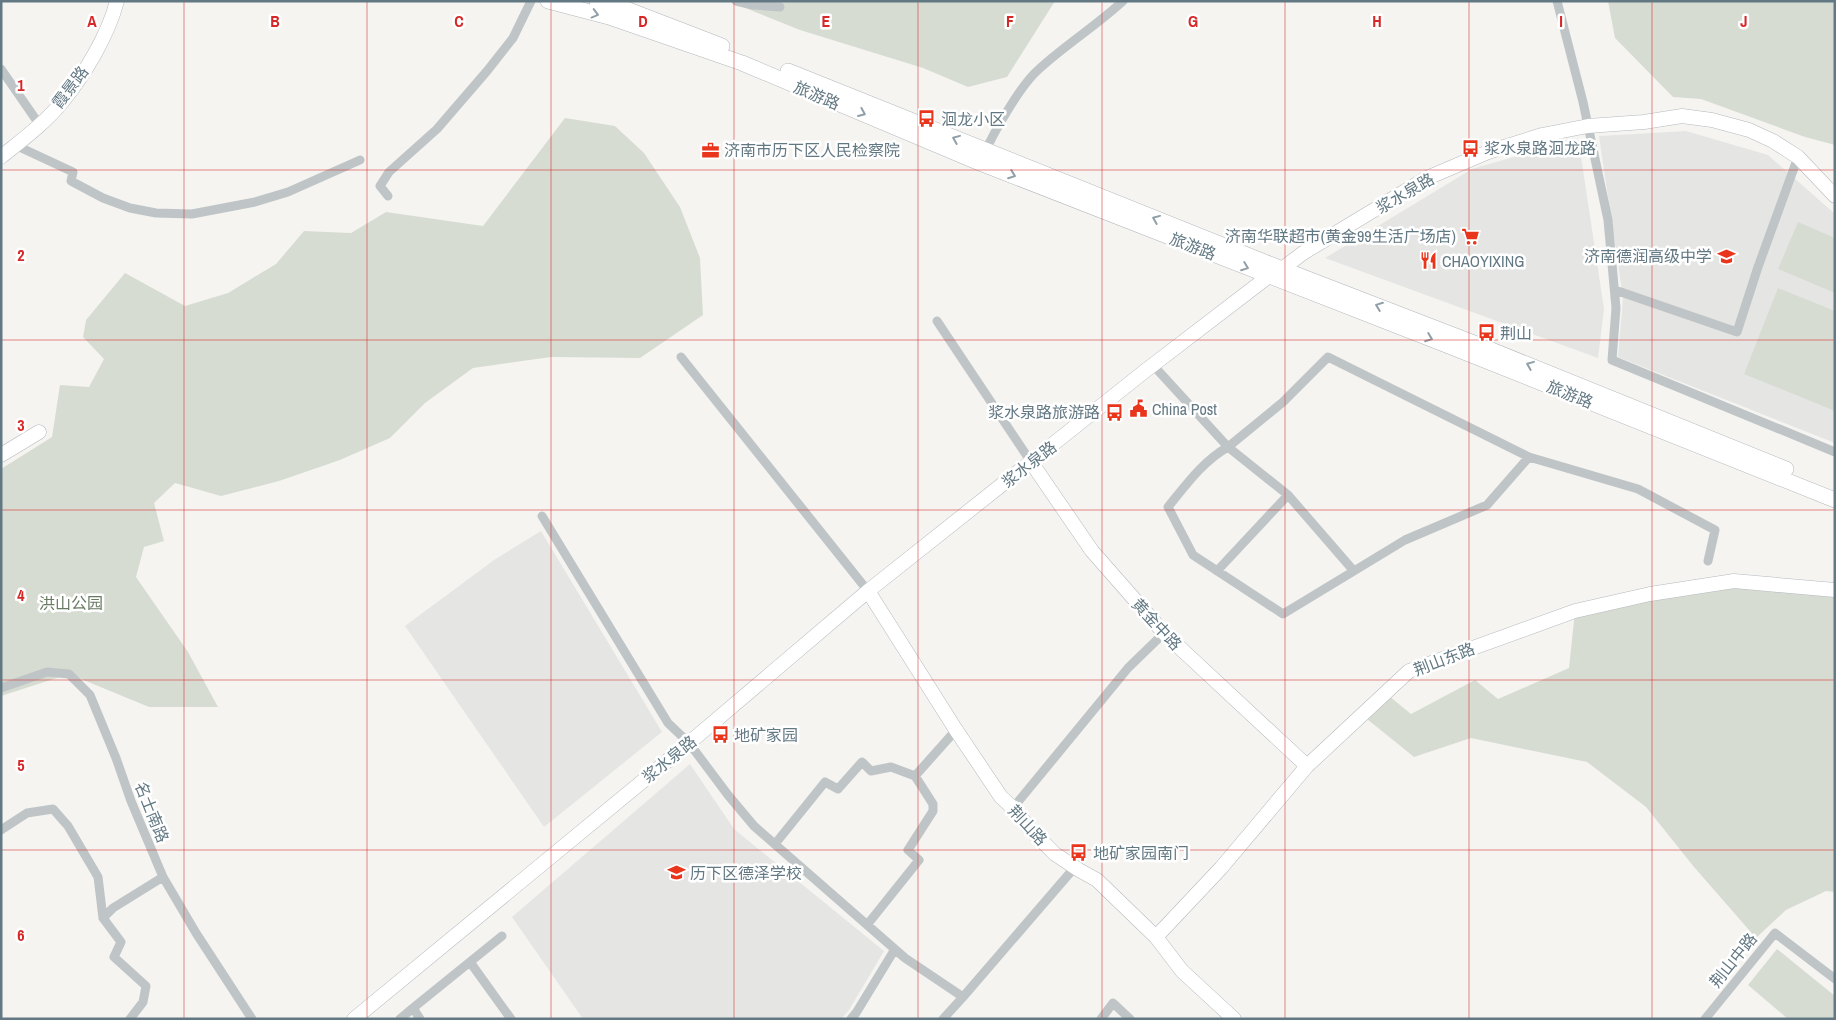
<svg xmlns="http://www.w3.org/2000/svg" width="1836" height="1020" font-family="'Archivo Narrow','Noto Sans SC',sans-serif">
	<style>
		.built { fill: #e5e6e4 }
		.green { fill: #d7dcd2 }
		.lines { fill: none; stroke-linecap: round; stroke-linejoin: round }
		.secondary-casing { stroke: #b4babe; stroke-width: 15 }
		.primary-casing { stroke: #b3b8bb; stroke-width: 16 }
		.street { stroke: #bfc5c7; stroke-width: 9 }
		.secondary { stroke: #fff; stroke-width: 14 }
		.primary { stroke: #fff; stroke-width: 15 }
		.oneway { stroke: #91a0a8 }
		.grid { fill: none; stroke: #d62828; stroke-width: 1; stroke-opacity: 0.55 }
		.labels { text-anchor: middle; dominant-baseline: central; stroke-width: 5; stroke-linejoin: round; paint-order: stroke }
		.street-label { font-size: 16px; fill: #627883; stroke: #fff }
		.poi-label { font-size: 16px; fill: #627883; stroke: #fff; text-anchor: start }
		.park-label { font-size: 16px; fill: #697a62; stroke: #fff }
		.grid-label { font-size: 16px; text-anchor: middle; font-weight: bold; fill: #d62828; stroke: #fff; stroke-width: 5; stroke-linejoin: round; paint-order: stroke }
	</style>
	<rect width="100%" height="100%" fill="#f5f4f1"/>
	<!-- built -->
	<path class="built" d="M1686 131 1768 155 1835 214V443L1618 357 1623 298 1599 136Z
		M1566 142 1579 143 1604 309 1598 358 1325 258 1472 169Z
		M541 531 662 732 544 827 405 626 494 560Z
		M690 764 734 829 884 951 849 1010 841 1019H583L512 917Z"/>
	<!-- green -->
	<path class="green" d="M728 1H1055L1007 77 968 87 923 68 800 30Z
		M1608 1H1835V145L1805 137 1701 99 1673 97 1615 38Z
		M565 118 615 126 644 153 680 207 700 258 703 315 640 358 551 357 473 368 425 403 390 438 340 460 279 481 221 496 175 483 154 503 164 541 144 547 136 577 188 652 218 707H149L69 674 1 696V469L52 437 60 385 89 387 104 359 83 337 86 320 125 273 185 306 228 293 276 264 304 231 351 233 386 212 483 226Z
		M1798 222 1835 238V293L1778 269Z
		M1778 288 1835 311V411L1744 374Z
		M1734 581 1835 590V892L1826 891 1786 910 1756 938 1694 867 1646 807 1587 762 1471 738 1414 757 1367 719 1389 696 1411 714 1475 680 1498 699 1569 668 1575 611Z
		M1777 949 1835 996V1019H1788L1748 985Z"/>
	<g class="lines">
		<defs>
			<path id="secondary" d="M1 157C22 140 45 123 62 102 84 75 108 36 117 1
				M1 455 39 432
				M1031 462 1092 551 1164 633 1307 766
				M868 591 956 730 1001 797 1013 808 1031 830 1055 854 1079 870 1097 880 1156 937 1182 971 1234 1019
				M1156 937 1221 868 1307 766 1409 671 1575 611 1650 594 1734 581 1835 590
				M354 1019 689 743 868 591 1145 371 1269 276 1282 269 1303 253 1427 178 1488 152 1542 135 1588 126 1644 122 1682 116 1712 120 1749 130 1773 141 1798 157 1835 196"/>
			<path id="primary" d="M548 1 609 17 742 63 980 163 1449 346 1835 500
				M597 1 626 9 722 46
				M788 71 1282 269 1479 345 1786 469"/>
		</defs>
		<!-- secondary casing -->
		<use href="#secondary" class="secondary-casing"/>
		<!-- primary casing -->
		<use href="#primary" class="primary-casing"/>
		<!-- street -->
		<path class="street" d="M736 1 753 5 780 7
			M1557 1 1583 102 1608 220 1616 308 1612 360 1835 452
			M1 69 39 124
			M15 145 73 172 71 181 103 198 130 208 156 213 192 214 255 202 288 192 360 160
			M984 154C994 132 1020 86 1038 70 1065 45 1096 26 1123 1
			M388 196 380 186 389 172 437 129 487 71 513 38 531 1
			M1615 290 1737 332 1758 267 1798 157
			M937 321 1031 462
			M681 357 868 591
			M1153 365 1228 447 1283 402 1328 357 1529 457 1638 489 1715 530 1708 561
			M1288 495 1353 570
			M542 516 668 723 689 743 728 795 754 826 905 958 963 997 1075 867
			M1217 571 1288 495 1228 447C1203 461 1186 485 1168 507L1193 555 1283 614 1405 540 1487 505 1529 457
			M1 688 47 672 69 674 90 695 116 758 131 801 163 877 196 933 252 1019
			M1013 808 1128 668 1164 633
			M1 830 27 813 53 809 68 826 98 877 103 918
			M775 844 825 782 838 789 862 762 871 771 891 767 915 776 956 730
			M867 925 919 860 908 850 933 811V804L915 776
			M470 962 511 1019
			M130 1019 143 1002 146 986 114 957 121 942 103 918 113 908 163 877
			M400 1019 413 1008
			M420 1019 413 1008 502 936
			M851 1019 856 1013 895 949
			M943 1019 963 997
			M1101 1019 1113 1003 1130 1019
			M1705 1019 1775 933 1835 979"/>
		<!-- secondary -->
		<use href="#secondary" class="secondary"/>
		<!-- primary -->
		<use href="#primary" class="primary"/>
	</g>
	<!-- one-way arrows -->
	<defs><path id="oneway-chevron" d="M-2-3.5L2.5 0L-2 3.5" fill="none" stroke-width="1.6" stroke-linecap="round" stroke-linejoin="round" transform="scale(1.25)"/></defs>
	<g class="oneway">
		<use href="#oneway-chevron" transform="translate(595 14) rotate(15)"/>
		<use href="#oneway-chevron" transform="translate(862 113) rotate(23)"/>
		<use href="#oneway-chevron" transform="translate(956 139) rotate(-158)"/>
		<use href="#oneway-chevron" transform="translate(1012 175) rotate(21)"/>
		<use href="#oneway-chevron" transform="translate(1156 219) rotate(-158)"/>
		<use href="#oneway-chevron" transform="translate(1245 267) rotate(21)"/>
		<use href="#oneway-chevron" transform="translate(1379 306) rotate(-159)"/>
		<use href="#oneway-chevron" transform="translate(1429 338) rotate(21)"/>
		<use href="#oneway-chevron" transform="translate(1530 365) rotate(-158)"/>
	</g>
	<!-- grid -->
	<path class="grid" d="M184 1V1019M367 1V1019M551 1V1019M734 1V1019M918 1V1019M1102 1V1019M1285 1V1019M1469 1V1019M1652 1V1019M1 170H1835M1 340H1835M1 510H1835M1 680H1835M1 850H1835"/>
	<!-- icons -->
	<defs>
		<symbol id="bus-bare" viewBox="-9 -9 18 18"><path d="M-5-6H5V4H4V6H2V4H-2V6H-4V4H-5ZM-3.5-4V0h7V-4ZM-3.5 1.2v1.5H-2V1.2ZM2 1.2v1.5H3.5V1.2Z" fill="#e9351c" stroke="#fff" stroke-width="2.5" paint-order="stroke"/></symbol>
		<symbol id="office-bare" viewBox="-9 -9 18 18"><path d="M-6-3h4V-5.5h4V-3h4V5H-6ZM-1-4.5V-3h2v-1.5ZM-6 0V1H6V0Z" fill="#e9351c" stroke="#fff" stroke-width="2.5" paint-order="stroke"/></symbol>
		<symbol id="supermarket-bare" viewBox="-9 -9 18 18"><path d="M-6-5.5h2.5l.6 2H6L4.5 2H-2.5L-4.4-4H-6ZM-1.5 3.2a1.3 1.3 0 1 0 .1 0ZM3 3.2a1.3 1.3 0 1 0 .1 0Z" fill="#e9351c" stroke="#fff" stroke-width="2.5" paint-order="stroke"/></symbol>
		<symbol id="school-bare" viewBox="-9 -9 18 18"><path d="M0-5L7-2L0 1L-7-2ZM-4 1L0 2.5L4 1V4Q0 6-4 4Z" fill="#e9351c" stroke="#fff" stroke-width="2.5" paint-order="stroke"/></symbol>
		<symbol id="restaurant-bare" viewBox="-9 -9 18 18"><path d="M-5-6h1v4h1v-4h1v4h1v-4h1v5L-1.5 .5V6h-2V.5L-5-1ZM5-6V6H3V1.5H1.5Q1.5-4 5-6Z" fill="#e9351c" stroke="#fff" stroke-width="2.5" paint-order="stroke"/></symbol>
		<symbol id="civic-bare" viewBox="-9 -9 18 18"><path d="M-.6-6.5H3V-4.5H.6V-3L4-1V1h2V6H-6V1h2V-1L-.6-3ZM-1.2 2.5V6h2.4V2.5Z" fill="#e9351c" stroke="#fff" stroke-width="2.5" paint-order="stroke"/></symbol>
	</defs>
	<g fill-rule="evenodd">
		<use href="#bus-bare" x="914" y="106" width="25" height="25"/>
		<use href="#bus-bare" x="1458" y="136" width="25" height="25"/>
		<use href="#office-bare" x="698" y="138" width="25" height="25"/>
		<use href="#supermarket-bare" x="1458" y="224" width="25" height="25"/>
		<use href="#school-bare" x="1714" y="244" width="25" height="25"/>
		<use href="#restaurant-bare" x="1416" y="248" width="25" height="25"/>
		<use href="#bus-bare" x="1474" y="320" width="25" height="25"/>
		<use href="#civic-bare" x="1126" y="396" width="25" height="25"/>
		<use href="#bus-bare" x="1102" y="400" width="25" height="25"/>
		<use href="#bus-bare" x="708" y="722" width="25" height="25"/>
		<use href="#bus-bare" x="1066" y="840" width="25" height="25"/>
		<use href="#school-bare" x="664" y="860" width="25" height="25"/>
	</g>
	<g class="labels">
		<!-- street labels -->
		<g class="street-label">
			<text transform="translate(70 87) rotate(-53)">霞景路</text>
			<text transform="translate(817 95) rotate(23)">旅游路</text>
			<text transform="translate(1405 193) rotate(-30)">浆水泉路</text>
			<text transform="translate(1193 246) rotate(21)">旅游路</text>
			<text transform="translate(1570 394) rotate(22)">旅游路</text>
			<text transform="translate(1029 464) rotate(-38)">浆水泉路</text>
			<text transform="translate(1157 624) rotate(47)">黄金中路</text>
			<text transform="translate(1444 659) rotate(-21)">荆山东路</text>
			<text transform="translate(669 759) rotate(-39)">浆水泉路</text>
			<text transform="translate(152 812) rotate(68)">名士南路</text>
			<text transform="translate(1028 825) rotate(47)">荆山路</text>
			<text transform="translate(1733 960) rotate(-51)">荆山中路</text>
		</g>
		<!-- poi labels -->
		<g class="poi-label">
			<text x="941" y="119">洄龙小区</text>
			<text x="1484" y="148">浆水泉路洄龙路</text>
			<text x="724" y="150">济南市历下区人民检察院</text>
			<text x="1456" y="236" text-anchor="end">济南华联超市(黄金99生活广场店)</text>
			<text x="1712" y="256" text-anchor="end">济南德润高级中学</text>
			<text x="1442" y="261">CHAOYIXING</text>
			<text x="1500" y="333">荆山</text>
			<text x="1152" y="409">China Post</text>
			<text x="1100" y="412" text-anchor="end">浆水泉路旅游路</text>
			<text x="734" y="735">地矿家园</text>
			<text x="1093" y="853">地矿家园南门</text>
			<text x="690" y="873">历下区德泽学校</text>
		</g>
		<!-- park labels -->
		<g class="park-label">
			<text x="71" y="603">洪山公园</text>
		</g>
	</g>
	<g class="grid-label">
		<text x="92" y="27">A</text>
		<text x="275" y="27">B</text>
		<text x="459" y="27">C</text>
		<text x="643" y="27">D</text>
		<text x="826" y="27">E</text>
		<text x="1010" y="27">F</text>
		<text x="1193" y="27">G</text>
		<text x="1377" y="27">H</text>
		<text x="1561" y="27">I</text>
		<text x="1744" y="27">J</text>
		<text x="21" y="91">1</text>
		<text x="21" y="261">2</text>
		<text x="21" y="431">3</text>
		<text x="21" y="601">4</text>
		<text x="21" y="771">5</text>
		<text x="21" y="941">6</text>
	</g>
	<!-- border -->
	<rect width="1836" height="1020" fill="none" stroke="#627883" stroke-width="5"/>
</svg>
